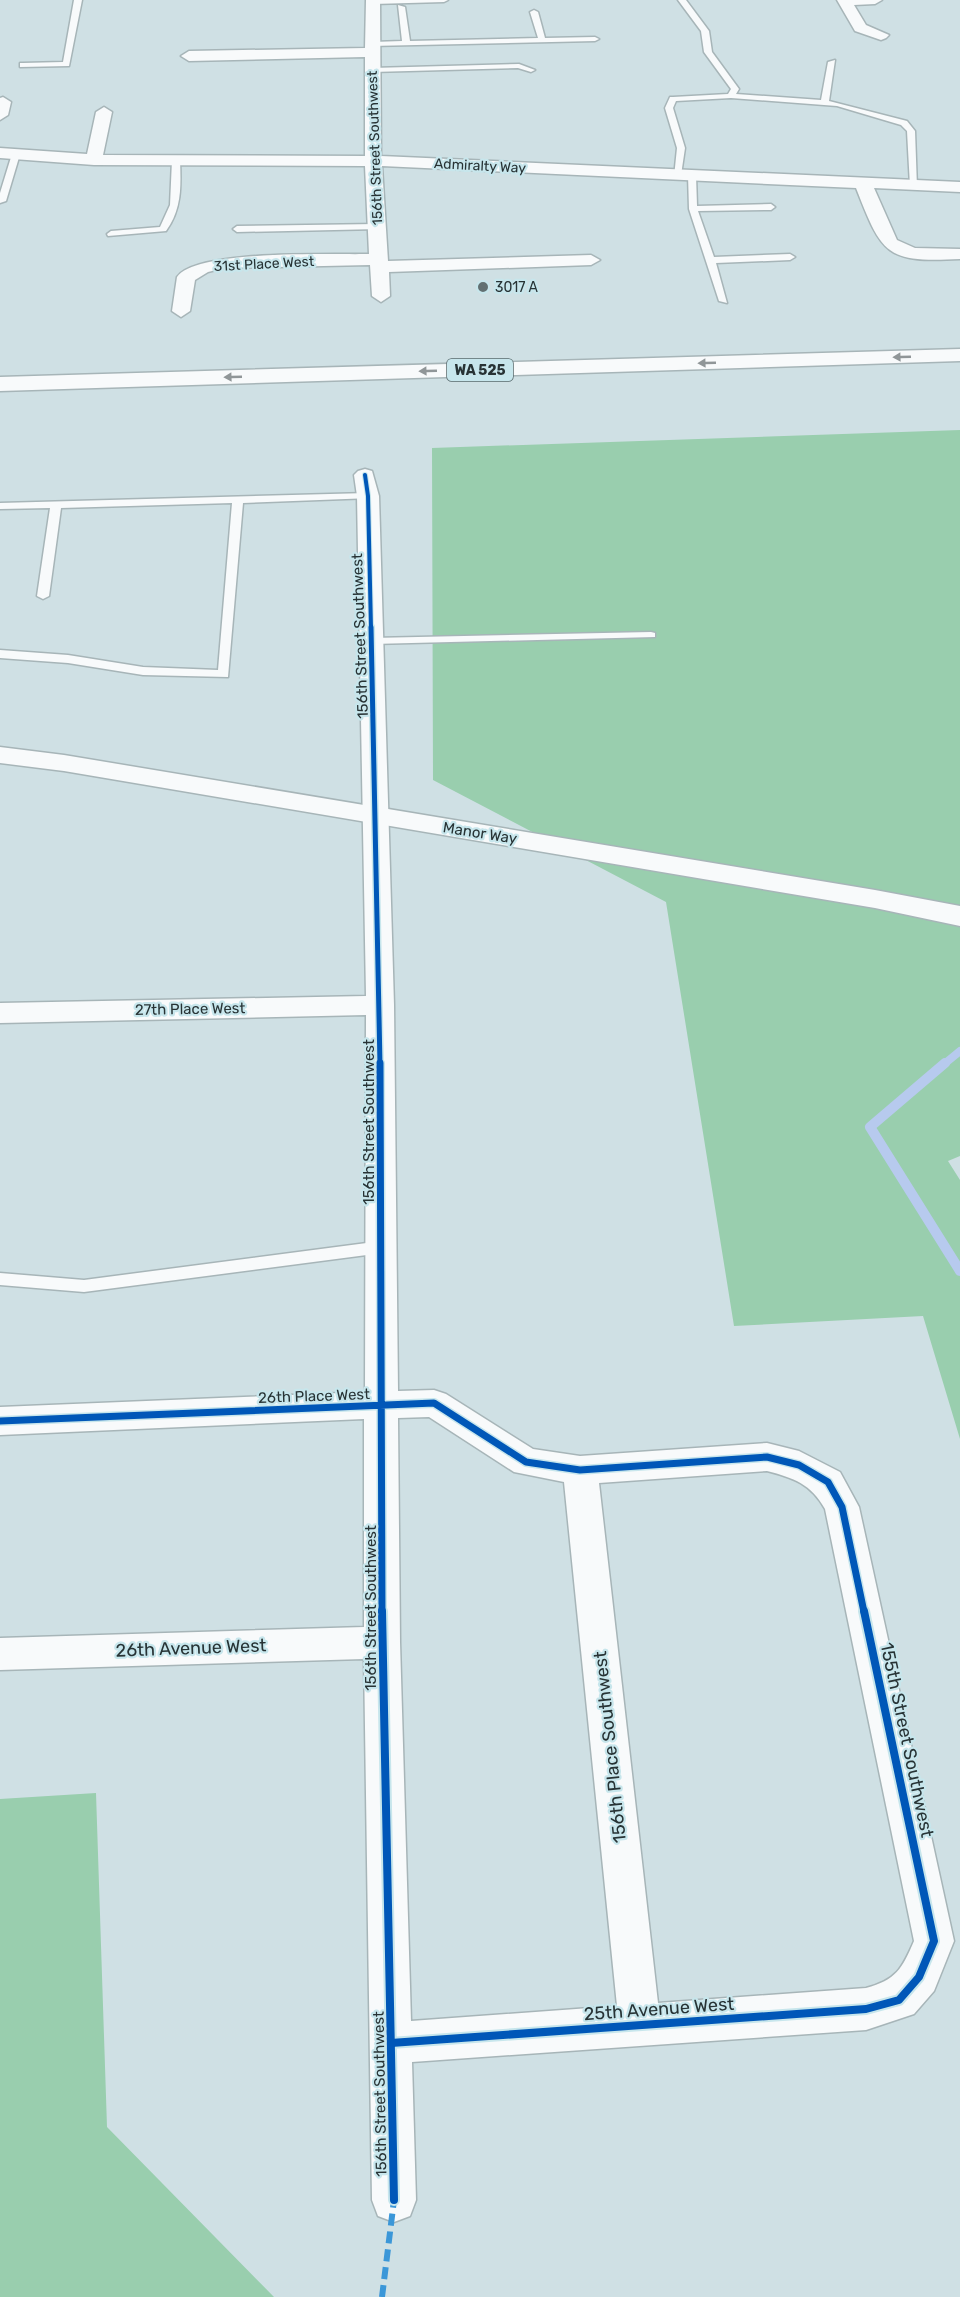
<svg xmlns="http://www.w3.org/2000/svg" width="960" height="2297" font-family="Rubik,sans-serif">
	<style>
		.forest { fill: #99ceae }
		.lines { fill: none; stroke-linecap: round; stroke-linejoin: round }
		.stream-far1 { stroke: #b7caee; stroke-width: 8 }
		.stream { stroke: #b7caee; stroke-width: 10 }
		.lane-casing { stroke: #a7b5b8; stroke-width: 3 }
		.street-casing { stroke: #a7b5b8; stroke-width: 3 }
		.secondary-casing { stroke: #a7b5b8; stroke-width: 3 }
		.highway-casing { stroke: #a7b5b8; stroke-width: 3 }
		.lane { fill: #f8fafb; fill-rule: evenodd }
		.street { fill: #f8fafb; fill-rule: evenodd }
		.secondary { fill: #f8fafb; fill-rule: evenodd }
		.highway { fill: #f8fafb; fill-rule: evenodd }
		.quiet { stroke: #3b97d8; stroke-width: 6; stroke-dasharray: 12 6; stroke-linecap: butt }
		.cycleway-far3-casing { stroke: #c7e6ec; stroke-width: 6 }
		.cycleway-far2-casing { stroke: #c7e6ec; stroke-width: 8 }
		.cycleway-far1-casing { stroke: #c7e6ec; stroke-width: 10 }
		.cycleway-casing { stroke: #c7e6ec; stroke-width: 12 }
		.cycleway-far3 { stroke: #0057b8; stroke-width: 4 }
		.cycleway-far2 { stroke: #0057b8; stroke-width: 5 }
		.cycleway-far1 { stroke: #0057b8; stroke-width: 7 }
		.cycleway { stroke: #0057b8; stroke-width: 8 }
		.oneway { fill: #909698 }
		.poi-dot { fill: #627072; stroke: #c7e6ec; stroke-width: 2 }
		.labels { text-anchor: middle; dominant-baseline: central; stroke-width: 4.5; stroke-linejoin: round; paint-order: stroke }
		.far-street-label { font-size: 14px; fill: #273335; stroke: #c7e6ec }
		.far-poi-label { font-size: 14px; fill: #273335; stroke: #c7e6ec; text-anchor: start }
		.shield { fill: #c7e6ec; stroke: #57696c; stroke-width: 1.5 }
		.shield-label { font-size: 14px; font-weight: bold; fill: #273335 }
		.street-label { font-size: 15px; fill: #273335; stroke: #c7e6ec }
		.near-street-label { font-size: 18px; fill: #273335; stroke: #c7e6ec }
	</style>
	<rect width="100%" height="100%" fill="#cfe0e4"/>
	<!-- forest -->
	<path class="forest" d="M960 430V1156L948 1161 960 1180V1439L923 1316 734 1326 666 902 433 780 432 448Z
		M96 1793 107 2127 274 2297H0V1799Z"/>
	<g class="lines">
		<!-- stream-far1 -->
		<path class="stream-far1" d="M943 1065 960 1051"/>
		<!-- stream -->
		<path class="stream" d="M945 1063 870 1127 960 1271"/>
		<defs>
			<path id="lane" d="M74 0H82L69 66 20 67V63H23L63 62Z
				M370 0H448L444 2 373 4Z
				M678 0H686L709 31 712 52 739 89 736 94 821 100 828 62 835 60 829 101 907 121 915 131 917 188 910 186 907 131 901 125 837 106 731 98 676 101 673 108 685 148 681 175 674 177 677 148 665 108 670 97H673L728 94 731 89 704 52 701 31Z
				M398 5 405 7 410 41 538 38 530 12 534 10 538 12 545 38 595 37 599 39 595 41 370 46 373 42 402 41Z
				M519 64 535 70 531 72 518 68 372 72 368 70 372 68Z
				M16 151 20 154 6 201 0 203V193L12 154Z
				M176 157 180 160C181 186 182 209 166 231L108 236 107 234 111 231 160 227 170 205 172 160Z
				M692 172 696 175 697 206 771 204 775 207 771 210 698 211 714 257 790 254 795 257 790 260 716 263 727 303 719 301 689 209 688 175Z
				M377 224 380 225V229L237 232 233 229 237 226Z
				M368 493 373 496 372 498 243 503 228 677 143 675 68 663 0 658V650L68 655 143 667 218 670 232 503 61 508 49 596 43 599 37 596 50 508 0 509V503Z
				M651 632 655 633V637L372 644 366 641 372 638Z
				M382 1241 388 1243 390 1247 388 1251 382 1253 84 1292 0 1285V1273L84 1280Z"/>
			<path id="street" d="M366 0H380L381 156 960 182V192L874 188 897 240 915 248 960 249V259C885 263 882 254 856 188L382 166 388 261 591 255 600 260 591 265 389 272 390 296 381 302 372 296 370 265 224 268 208 272 195 280 190 311 181 317 172 311 177 277C196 249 333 255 369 254L365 166 94 165 0 158V148L87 154 96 112 104 107 112 112 103 155 365 156V57L189 61 181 56 189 51 365 48Z
				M837 0H882L875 4 854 5 866 25 889 35 886 38 881 40 855 31Z
				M3 97 11 102 8 115 0 120V98Z
				M365 469 372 471 379 496 394 1005 398 1391 434 1390 446 1394 533 1449 580 1456 767 1443 799 1451 840 1472 859 1507 954 1941 934 1991 914 2014 866 2030 412 2062 416 2200 410 2216 394 2222 378 2216 372 2200 364 1659 0 1670V1638L364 1627V1419L0 1435V1407L365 1392 366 1015 0 1023V1003L366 996 357 496 354 475 358 471ZM429 1417 514 1472 564 1482 617 2006 411 2021 400 1642 398 1418ZM767 1471C794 1478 811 1484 825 1509L914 1941C902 1969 896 1980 866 1988L658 2003 599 1483Z"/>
			<path id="secondary" d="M0 747 64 755 875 890 960 906V926L875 908 64 771 0 763Z"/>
			<path id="highway" d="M960 349V361L0 391V377Z"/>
		</defs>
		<!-- lane casing -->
		<use href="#lane" class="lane-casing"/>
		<!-- street casing -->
		<use href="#street" class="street-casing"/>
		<!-- secondary casing -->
		<use href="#secondary" class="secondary-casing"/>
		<!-- highway casing -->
		<use href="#highway" class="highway-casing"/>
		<!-- lane -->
		<use href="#lane" class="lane"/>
		<!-- street -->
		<use href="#street" class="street"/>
		<!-- secondary -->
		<use href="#secondary" class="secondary"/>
		<!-- highway -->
		<use href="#highway" class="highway"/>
		<!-- quiet -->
		<path class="quiet" d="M382 2297 394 2200"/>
		<defs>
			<path id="cycleway-far3" d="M365 475 368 496 371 628"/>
			<path id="cycleway-far2" d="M371 627 380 1065"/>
			<path id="cycleway-far1" d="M380 1063 382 1612
				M0 1421 434 1403 526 1462 580 1470 767 1457 799 1465 828 1482 842 1507 864 1612"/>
			<path id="cycleway" d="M382 1611 394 2200
				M391 2043 866 2009 899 2000 919 1977 934 1941 864 1611"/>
		</defs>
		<!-- cycleway-far3 casing -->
		<use href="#cycleway-far3" class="cycleway-far3-casing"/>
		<!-- cycleway-far2 casing -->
		<use href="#cycleway-far2" class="cycleway-far2-casing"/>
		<!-- cycleway-far1 casing -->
		<use href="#cycleway-far1" class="cycleway-far1-casing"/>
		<!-- cycleway casing -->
		<use href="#cycleway" class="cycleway-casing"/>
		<!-- cycleway-far3 -->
		<use href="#cycleway-far3" class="cycleway-far3"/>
		<!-- cycleway-far2 -->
		<use href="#cycleway-far2" class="cycleway-far2"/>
		<!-- cycleway-far1 -->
		<use href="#cycleway-far1" class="cycleway-far1"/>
		<!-- cycleway -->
		<use href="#cycleway" class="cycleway"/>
	</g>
	<!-- one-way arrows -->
	<defs><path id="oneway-solid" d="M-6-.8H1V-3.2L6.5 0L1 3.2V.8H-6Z" transform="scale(1.5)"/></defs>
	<g class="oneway">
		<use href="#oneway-solid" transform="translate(902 357) rotate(178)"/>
		<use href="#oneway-solid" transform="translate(707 363) rotate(178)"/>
		<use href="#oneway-solid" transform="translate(428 371) rotate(178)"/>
		<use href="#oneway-solid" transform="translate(233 377) rotate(178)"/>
	</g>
	<!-- markers -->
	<circle class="poi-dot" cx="483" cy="287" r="6"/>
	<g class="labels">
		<!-- far-street labels -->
		<g class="far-street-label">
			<text transform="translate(375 148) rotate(-92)">156th Street Southwest</text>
			<text transform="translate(480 166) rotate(3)">Admiralty Way</text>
			<text transform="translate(264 264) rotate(-3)">31st Place West</text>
		</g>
		<!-- far-poi labels -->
		<g class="far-poi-label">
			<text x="495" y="287">3017 A</text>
		</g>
		<!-- shield labels -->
		<rect class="shield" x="447" y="359" width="66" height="22" rx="4.5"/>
		<g class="shield-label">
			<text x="480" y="370">WA 525</text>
		</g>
		<!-- street labels -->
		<g class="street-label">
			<text transform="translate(360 636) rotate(-92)">156th Street Southwest</text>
			<text transform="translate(480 833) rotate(9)">Manor Way</text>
			<text transform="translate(190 1009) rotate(-1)">27th Place West</text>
			<text transform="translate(369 1122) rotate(-90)">156th Street Southwest</text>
			<text transform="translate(314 1396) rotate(-2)">26th Place West</text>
			<text transform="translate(371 1608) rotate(-90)">156th Street Southwest</text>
			<text transform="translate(380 2094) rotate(-91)">156th Street Southwest</text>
		</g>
		<!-- near-street labels -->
		<g class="near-street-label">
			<text transform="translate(191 1648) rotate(-2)">26th Avenue West</text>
			<text transform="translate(907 1740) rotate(78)">155th Street Southwest</text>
			<text transform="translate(610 1747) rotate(-96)">156th Place Southwest</text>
			<text transform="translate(659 2009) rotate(-4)">25th Avenue West</text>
		</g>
	</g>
</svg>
